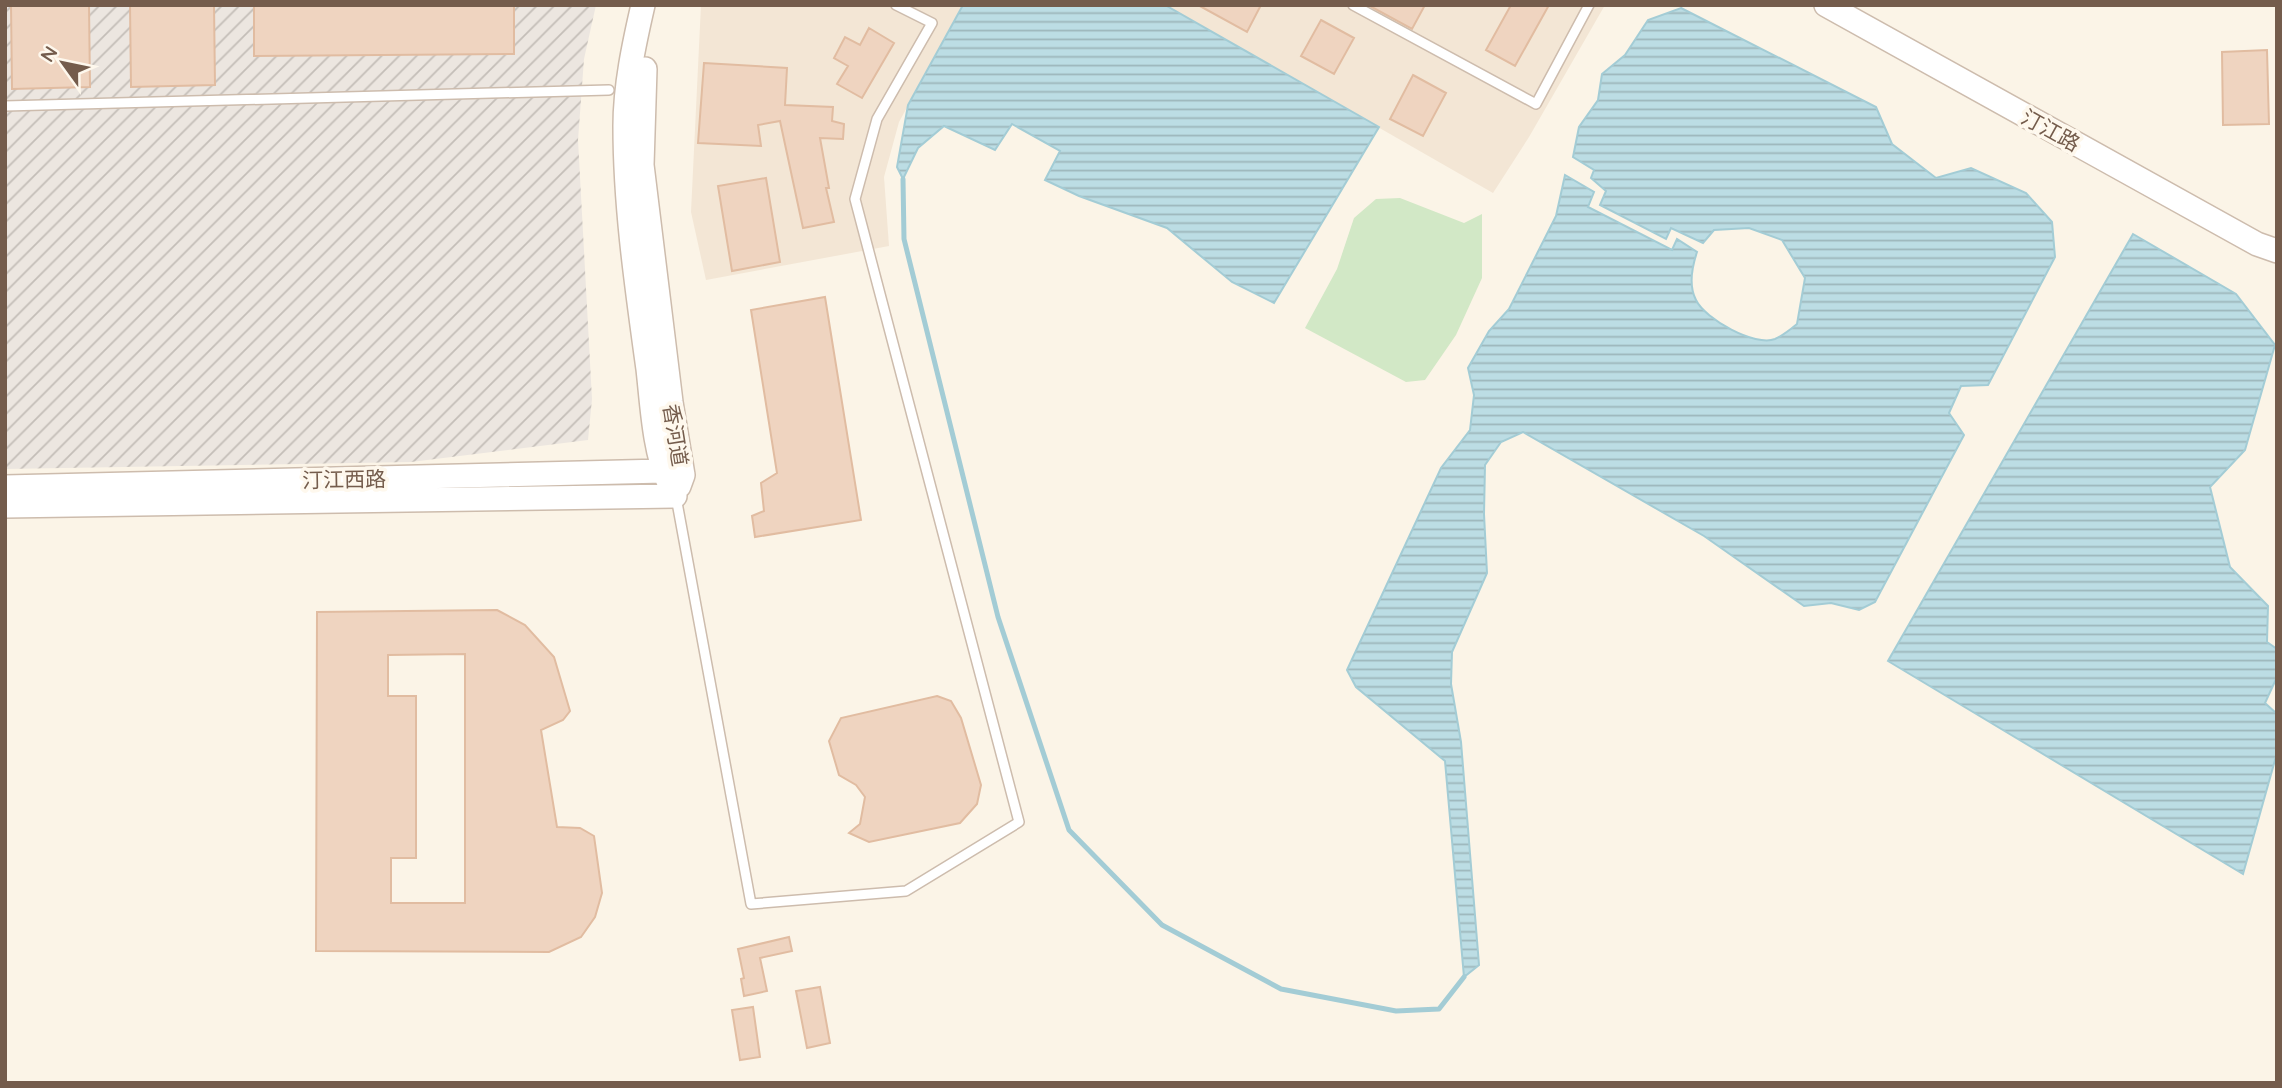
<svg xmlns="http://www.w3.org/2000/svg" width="2282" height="1088" font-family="Quicksand,'Noto Sans SC',sans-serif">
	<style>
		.residential { fill: #f3e6d5 }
		.industrial { fill: url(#industrial-furrows) }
		.garden { fill: #d2e8c6 }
		.water { fill: url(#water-rules); stroke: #a3ccd5; stroke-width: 2 }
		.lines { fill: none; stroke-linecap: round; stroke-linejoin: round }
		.stream { stroke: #a3ccd5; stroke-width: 5 }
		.building { fill: #efd4c0; stroke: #e1bca1; stroke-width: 2; fill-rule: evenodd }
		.service-casing { stroke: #cdbcad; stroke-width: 12 }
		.tertiary-casing { stroke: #cdbcad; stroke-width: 26 }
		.service { stroke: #fff; stroke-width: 9 }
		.tertiary { stroke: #fff; stroke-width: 23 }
		.labels { text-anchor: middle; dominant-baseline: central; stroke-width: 7; stroke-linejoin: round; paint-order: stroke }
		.street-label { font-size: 21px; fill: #745c4c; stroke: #fef8ed }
	</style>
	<defs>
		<pattern id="industrial-furrows" width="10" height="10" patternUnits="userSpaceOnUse" patternTransform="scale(1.75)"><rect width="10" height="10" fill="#ece6e0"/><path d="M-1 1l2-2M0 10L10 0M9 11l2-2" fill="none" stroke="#c4beb8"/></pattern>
		<pattern id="water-rules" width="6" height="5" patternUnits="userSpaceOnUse" patternTransform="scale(1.75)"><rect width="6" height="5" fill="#bcdde4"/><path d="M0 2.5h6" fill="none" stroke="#9db6bb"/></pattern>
	</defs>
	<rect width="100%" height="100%" fill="#fbf4e7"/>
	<!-- residential -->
	<path class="residential" d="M701 5H963L899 122 884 177 889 246 706 280 691 212Z
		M1165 5H1605L1529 137 1493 193Z"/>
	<!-- industrial -->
	<path class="industrial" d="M5 5H596L584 59 578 140 592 399 588 440 411 462 5 469Z"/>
	<!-- garden -->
	<path class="garden" d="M1400 198 1464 223 1482 214V278L1456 335 1425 380 1406 382 1305 328 1337 269 1354 218 1376 199Z"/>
	<!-- water -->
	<path class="water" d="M963 5H1165L1379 127 1274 303 1232 282 1167 228 1079 196 1045 180 1060 151 1012 124 995 150 944 126 918 148 903 179 897 167 908 105Z
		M1681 8 1876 107 1892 144 1936 178 1971 168 2026 193 2052 222 2055 257 1988 385 1961 386 1949 413 1964 435 1875 602 1859 610 1831 603 1804 606 1704 536 1523 432 1501 442 1485 465 1484 514 1487 573 1452 652 1451 684 1461 742 1479 965 1464 977 1445 761 1356 687 1347 670 1441 468 1470 430 1474 395 1468 368 1489 331 1509 309 1556 216 1565 175 1594 192 1588 207 1672 250 1677 239 1697 252C1692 267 1688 285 1696 300 1705 319 1755 347 1775 339 1782 336 1791 329 1797 324L1805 278 1782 240 1749 228 1714 230 1703 243 1671 228 1666 239 1600 205 1606 191 1591 178 1594 170 1573 157 1579 127 1598 100 1602 74 1625 55 1648 20Z
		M2133 234 2236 294 2275 345 2245 450 2210 487 2230 567 2268 606 2267 642 2277 649V677L2265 703 2277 714V753L2243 874 1888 661Z"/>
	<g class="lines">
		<!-- stream -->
		<path class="stream" d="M903 179 904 239 998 617 1069 830 1162 925 1281 989 1396 1011 1439 1009 1464 977"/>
	</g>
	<!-- building -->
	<path class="building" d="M11 5H89L90 87 12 89Z
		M130 5H214L215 85 131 87Z
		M254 5H514V54L254 56Z
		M1198 5H1261L1247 32Z
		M1368 5H1425L1412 29Z
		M1511 5H1549L1515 66 1486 50Z
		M1321 20 1354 38 1334 74 1301 56Z
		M869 28 894 43 862 98 837 84 848 66 834 58 845 37 860 45Z
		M2267 50 2269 124 2223 125 2222 52Z
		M704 63 787 68 785 105 833 107 832 121 844 124 843 139 820 138 829 188H826L834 222 803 228 780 121 758 125 761 146 698 143Z
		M1413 75 1446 93 1423 136 1390 119Z
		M766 178 780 262 732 271 718 186Z
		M825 297 861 520 755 537 752 516 764 511 761 483 777 473 751 310Z
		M497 610 525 625 554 657 570 711 563 720 541 730 557 827 580 828 594 836 602 893 595 917 581 937 549 952 316 951 317 612ZM465 654V903H391V858H416V696H388V655Z
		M937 696 951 701 961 718 981 785 977 804 960 823 869 842 849 833 860 824 865 797 856 785 839 775 829 741 841 718Z
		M789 937 792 951 760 958 767 991 744 996 741 979 744 978 738 949Z
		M820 987 830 1043 807 1048 796 991Z
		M753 1007 760 1057 740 1060 732 1010Z"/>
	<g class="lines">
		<defs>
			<path id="service" d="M1353 5 1536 104 1589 5
				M5 106 609 90
				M676 497 751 904 906 891 1019 822 855 199 877 119 932 23 896 5"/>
			<path id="tertiary" d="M643 5C634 44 625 86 625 126 625 207 637 289 648 369 652 404 654 451 669 483
				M1826 5 2257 244 2277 251
				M645 69 642 165 671 402 683 475 679 486
				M5 487 663 471 683 475
				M5 506 675 496"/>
		</defs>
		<!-- service casing -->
		<use href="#service" class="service-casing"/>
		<!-- tertiary casing -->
		<use href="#tertiary" class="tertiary-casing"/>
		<!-- service -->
		<use href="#service" class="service"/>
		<!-- tertiary -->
		<use href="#tertiary" class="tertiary"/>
	</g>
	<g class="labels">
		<!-- street labels -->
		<g class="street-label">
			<text transform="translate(2051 130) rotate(29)">汀江路</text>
			<text transform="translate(676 435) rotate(81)">香河道</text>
			<text transform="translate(344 479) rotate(-1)">汀江西路</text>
		</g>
	</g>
	<!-- border -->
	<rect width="2282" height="1088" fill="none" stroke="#745c4c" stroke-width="14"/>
	<!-- north arrow -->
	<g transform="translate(63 63) rotate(303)" stroke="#fef8ed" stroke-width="5" paint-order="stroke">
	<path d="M0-5L12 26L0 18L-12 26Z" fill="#745c4c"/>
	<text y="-10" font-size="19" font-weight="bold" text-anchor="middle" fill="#745c4c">N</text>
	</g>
</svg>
